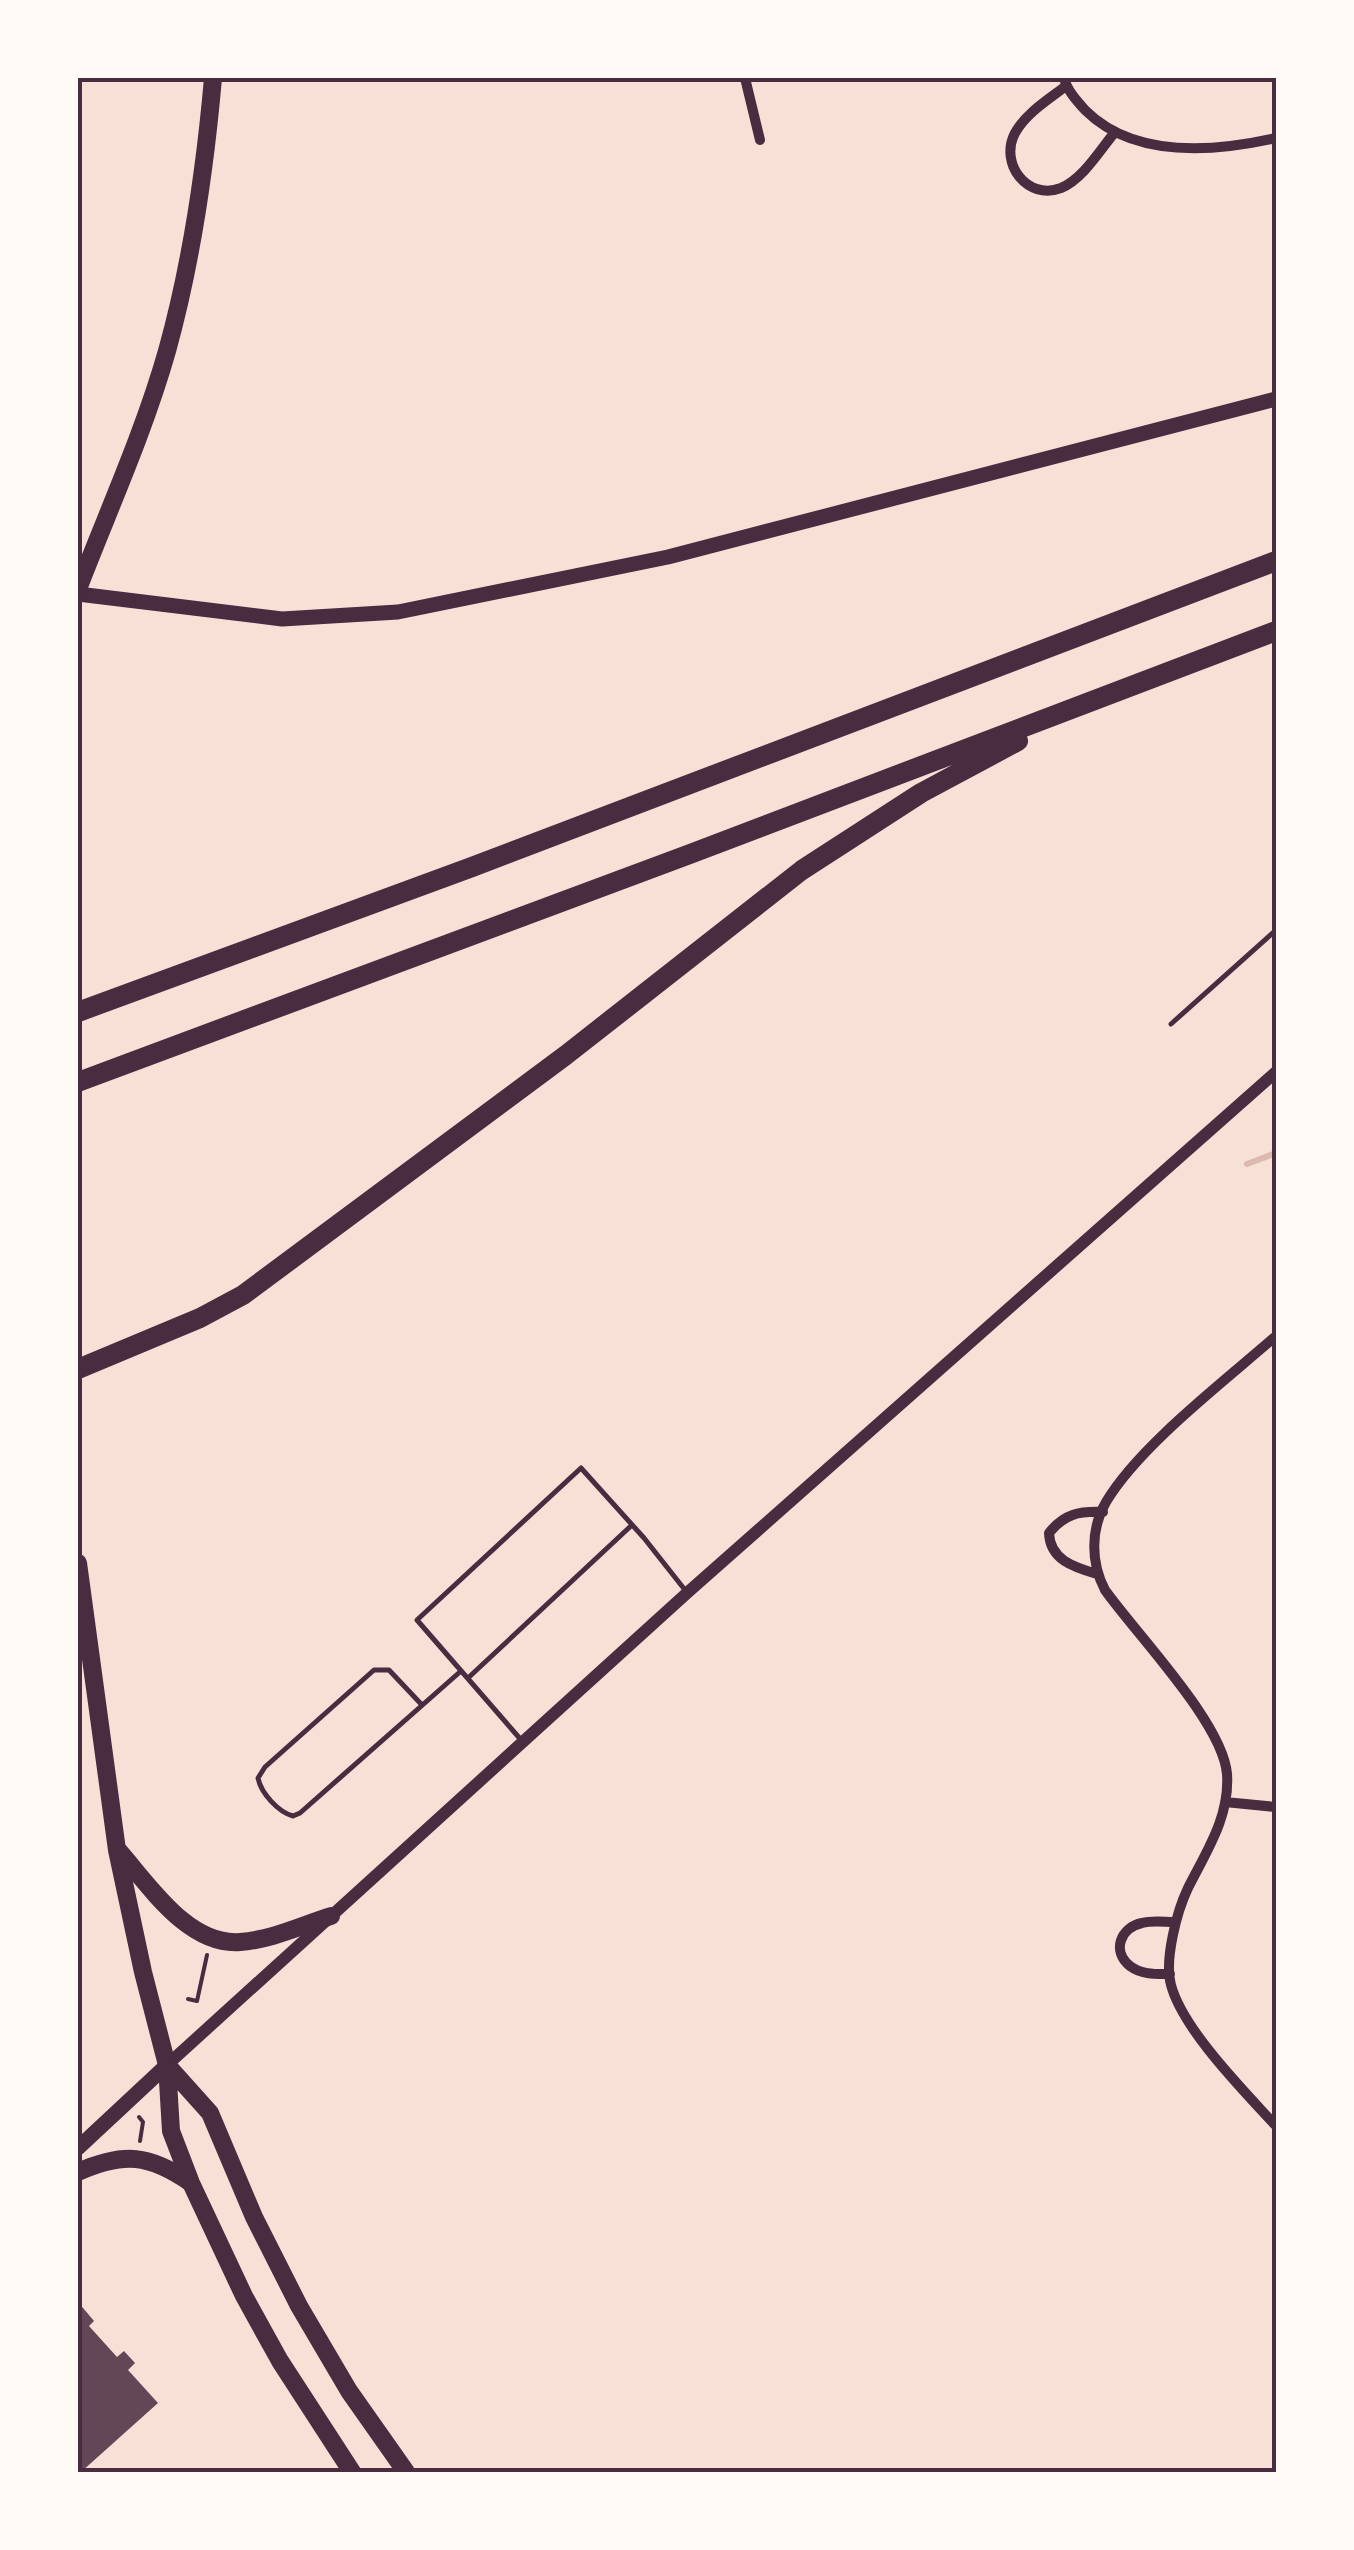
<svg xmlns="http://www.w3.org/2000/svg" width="1354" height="2550" font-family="Commissioner,sans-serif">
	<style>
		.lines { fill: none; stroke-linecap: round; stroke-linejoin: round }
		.stream { stroke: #dcb8b0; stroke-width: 6 }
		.building { fill: #644757 }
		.path { stroke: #4a2c40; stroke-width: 4 }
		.service { stroke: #4a2c40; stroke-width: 5 }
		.minor { stroke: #4a2c40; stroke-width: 10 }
		.tertiary { stroke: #4a2c40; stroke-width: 12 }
		.secondary { stroke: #4a2c40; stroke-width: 15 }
		.primary { stroke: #4a2c40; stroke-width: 18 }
		.motorway { stroke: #4a2c40; stroke-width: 20 }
		.neatline { fill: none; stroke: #4a2c40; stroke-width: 4 }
	</style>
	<rect width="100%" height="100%" fill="#f7e1d7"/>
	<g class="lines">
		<!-- stream -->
		<path class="stream" d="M1247 1164 1276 1153"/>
	</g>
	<!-- building -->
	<path class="building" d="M78 2302 94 2321 89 2326 117 2357 124 2351 135 2363 128 2370 158 2403 81 2472H78Z"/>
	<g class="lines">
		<!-- path -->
		<path class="path" d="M188 1999 197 2001 207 1955
			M139 2117 143 2122 140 2141"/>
		<!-- service -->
		<path class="service" d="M1171 1024 1276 930
			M468 1678 632 1525
			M422 1705 389 1670H374L265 1767 258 1778C261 1793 278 1812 293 1816L300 1813 461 1671
			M522 1741 417 1620 581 1468 644 1538 685 1590"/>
		<!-- minor -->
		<path class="minor" d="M745 78 760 140
			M1064 78C1067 90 1076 100 1085 110 1134 159 1214 152 1276 138
			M1066 86C1049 99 1026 113 1015 133 999 163 1027 201 1061 188 1083 179 1100 150 1115 132
			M1276 1336C1226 1380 1139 1446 1106 1502 1090 1530 1091 1563 1105 1590 1137 1635 1223 1723 1227 1774 1230 1817 1206 1852 1188 1888 1177 1911 1164 1960 1171 1985 1183 2030 1245 2092 1276 2126
			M1097 1574C1074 1567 1050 1560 1049 1533 1064 1514 1079 1511 1103 1512
			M1225 1802 1276 1807
			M1170 1974C1156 1974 1142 1975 1130 1966 1111 1951 1121 1927 1142 1923 1152 1920 1164 1922 1175 1922"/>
		<!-- tertiary -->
		<path class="tertiary" d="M167 2065 687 1593 1276 1072"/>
		<!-- secondary -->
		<path class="secondary" d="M78 594 282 619 398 612 668 557 1276 399
			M78 2148 167 2065"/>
		<!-- primary -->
		<path class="primary" d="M78 589C108 511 144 432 167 351 192 261 205 170 213 78
			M78 1563 117 1850 143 1972 167 2065 171 2131 191 2183 244 2296 280 2361 352 2472
			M118 1850C149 1885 188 1946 240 1942 271 1940 302 1925 331 1916
			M167 2065 210 2113 254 2217 299 2306 349 2391 406 2472
			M78 2172C124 2152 149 2154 191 2183"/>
		<!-- motorway -->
		<path class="motorway" d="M78 1012 472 867 1276 561
			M78 1082 690 854 1276 631
			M78 1369 200 1318 243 1295 566 1055 802 870 921 793 1018 741"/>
	</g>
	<!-- border -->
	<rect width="1354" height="2550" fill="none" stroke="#fffaf5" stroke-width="160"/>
	<rect x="80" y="80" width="1194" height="2390" class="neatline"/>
</svg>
